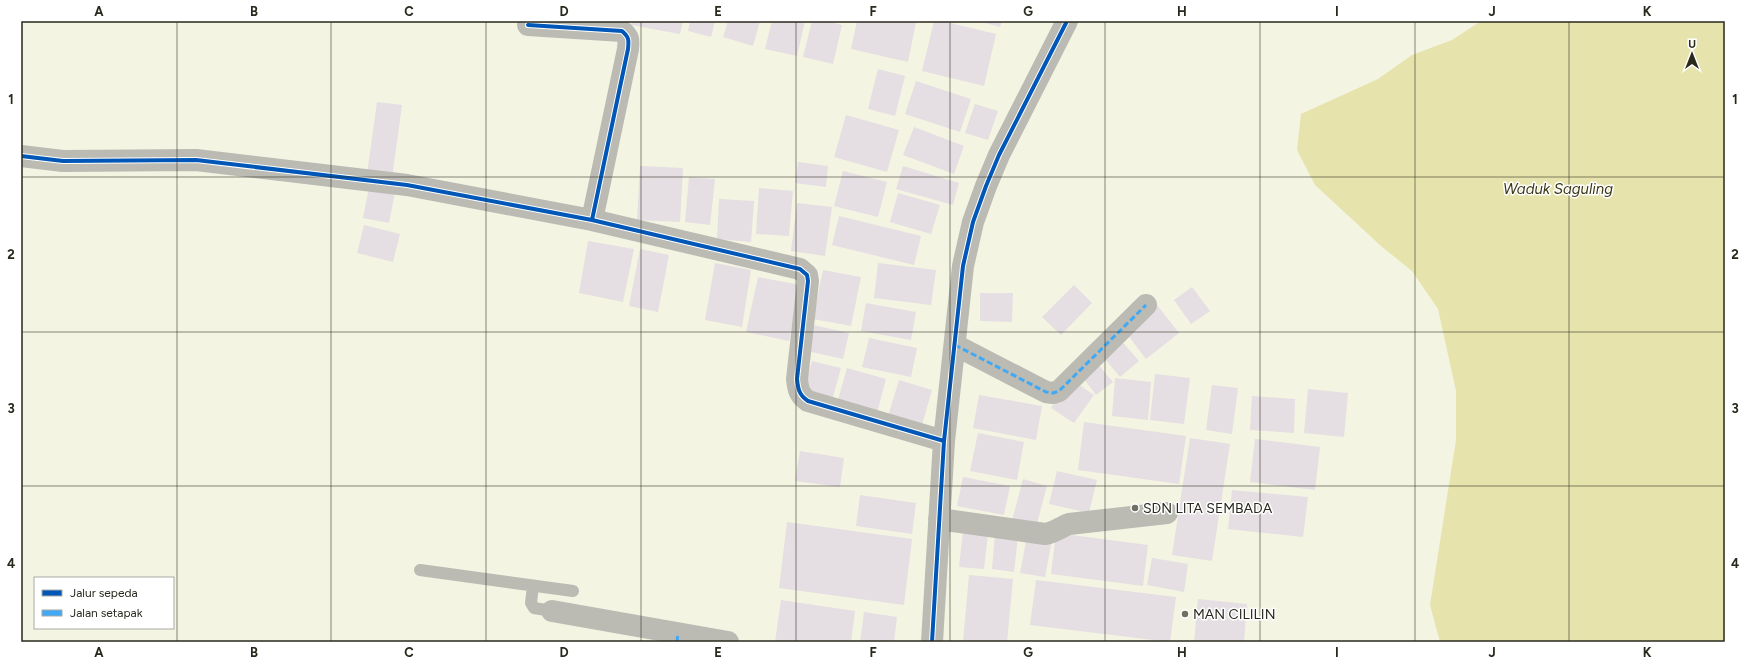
<svg xmlns="http://www.w3.org/2000/svg" width="1746" height="663" font-family="Figtree,sans-serif">
	<style>
		.water { fill: #e6e3ac }
		.building { fill: #e5dee2 }
		.lines { fill: none; stroke-linecap: round; stroke-linejoin: round }
		.service { stroke: #bbbbb4; stroke-width: 12 }
		.minor { stroke: #bbbbb4; stroke-width: 22 }
		.quiet { stroke: #3fa9f5; stroke-width: 3; stroke-dasharray: 6 3; stroke-linecap: butt }
		.cycleway-casing { stroke: #fff; stroke-width: 6 }
		.cycleway { stroke: #0057b8; stroke-width: 4 }
		.grid { fill: none; stroke: #28281d; stroke-width: 1; stroke-opacity: 0.55 }
		.poi-dot { fill: #6f6f62; stroke: #fff; stroke-width: 1.5 }
		.labels { text-anchor: middle; dominant-baseline: central; stroke-width: 3; stroke-linejoin: round; paint-order: stroke }
		.poi-label { font-size: 14px; fill: #28281d; stroke: #fff; text-anchor: start }
		.water-label { font-size: 15px; font-style: italic; fill: #393717; stroke: #fff }
		.neatline { fill: none; stroke: #28281d; stroke-width: 1.5 }
		.grid-label { font-size: 13px; text-anchor: middle; font-weight: bold; fill: #28281d }
	</style>
	<rect width="100%" height="100%" fill="#f4f4e3"/>
	<!-- water -->
	<path class="water" d="M1481 21H1725V642H1440L1430 605 1456 440V391L1438 309 1412 271 1381 246 1315 185 1297 150 1301 114 1378 79 1412 55 1452 40Z"/>
	<!-- building -->
	<path class="building" d="M632 21H683L680 34 631 25Z
		M690 21H715L711 37 688 31Z
		M728 21H760L753 46 723 37Z
		M772 21H805L797 56 765 49Z
		M812 21H826L842 25 833 64 803 57Z
		M857 21 916 22 908 62 851 49Z
		M934 21H942L996 34 984 86 922 71Z
		M978 21H1002L1000 27Z
		M878 69 905 76 895 116 868 109Z
		M916 81 971 99 960 132 905 114Z
		M377 102 402 105 392 178 367 174Z
		M975 104 998 111 988 140 965 133Z
		M846 115 899 130 887 172 834 157Z
		M914 127 964 146 954 174 903 155Z
		M798 162 828 166 826 187 795 183Z
		M640 166 683 168 680 222 637 220Z
		M903 166 959 183 953 205 896 189Z
		M843 171 887 182 878 217 834 206Z
		M689 177 715 179 710 225 685 222Z
		M370 182 396 187 389 223 363 218Z
		M759 188 793 191 789 236 756 234Z
		M898 193 940 205 931 234 890 222Z
		M719 199 754 201 751 242 717 239Z
		M797 203 832 207 825 256 791 251Z
		M839 216 921 236 914 265 832 245Z
		M364 225 400 234 393 262 357 253Z
		M588 241 634 249 623 302 579 293Z
		M640 249 669 255 658 312 629 306Z
		M715 263 751 270 742 327 705 320Z
		M878 263 936 270 931 305 874 298Z
		M823 270 861 277 851 326 813 319Z
		M758 277 800 285 789 341 746 332Z
		M1074 285 1092 303 1061 335 1042 317Z
		M1192 287 1210 311 1191 324 1174 300Z
		M980 293H1013L1012 322 980 321Z
		M866 303 916 312 911 340 861 331Z
		M1157 305 1179 333 1146 359 1124 330Z
		M813 325 849 333 843 359 807 351Z
		M869 338 917 348 911 377 862 367Z
		M1119 338 1139 361 1120 377 1100 353Z
		M812 361 841 368 833 397 804 389Z
		M1095 361 1113 382 1096 395 1081 375Z
		M847 368 886 379 877 413 837 403Z
		M1155 374 1190 378 1184 424 1150 420Z
		M1115 378 1151 382 1148 420 1112 416Z
		M1071 379 1094 395 1074 423 1051 408Z
		M899 380 932 390 922 425 888 416Z
		M1212 385 1238 388 1232 434 1206 430Z
		M1308 389 1348 393 1344 437 1304 433Z
		M979 395 1042 406 1036 440 973 428Z
		M1252 396 1295 399 1294 433 1250 430Z
		M1084 422 1186 436 1179 484 1078 470Z
		M978 433 1024 442 1017 480 970 471Z
		M1190 438 1230 444 1212 561 1172 555Z
		M1255 439 1320 447 1315 490 1250 482Z
		M800 451 844 458 840 487 795 481Z
		M1057 471 1097 480 1089 513 1049 504Z
		M963 477 1010 486 1004 515 957 506Z
		M1023 479 1047 486 1036 527 1012 521Z
		M1232 490 1308 497 1303 537 1228 529Z
		M860 495 916 503 912 534 856 526Z
		M787 522 912 539 904 605 779 588Z
		M963 531 988 534 984 569 959 567Z
		M1056 533 1148 545 1143 586 1051 574Z
		M995 534 1018 536 1014 572 992 569Z
		M1027 536 1052 540 1045 577 1020 573Z
		M1152 558 1188 564 1184 592 1147 585Z
		M969 575 1013 579 1007 642H963Z
		M1036 580 1176 597 1170 642 1030 625Z
		M1198 599 1247 604 1244 642H1194Z
		M781 600 855 611 851 642H775Z
		M864 612 897 617 894 642H860Z"/>
	<g class="lines">
		<!-- service -->
		<path class="service" d="M420 570 573 591
			M533 586 531 603 534 608 552 611"/>
		<!-- minor -->
		<path class="minor" d="M528 25 622 31C629 37 629 40 628 49L592 220 800 269 807 275 808 281 797 379C798 389 799 395 808 401L944 441
			M21 156 63 161 196 160 407 185 592 220
			M955 345 1046 392 1053 393 1059 391 1146 305
			M939 519 1045 534C1053 533 1061 527 1069 524L1167 513
			M552 611 728 642
			M932 642 944 441 963 266 973 222 986 186 999 155 1067 21"/>
		<!-- quiet -->
		<path class="quiet" d="M955 345 1046 392 1053 393 1059 391 1146 305
			M677 642 678 633"/>
		<defs>
			<path id="cycleway" d="M528 25 622 31C629 37 629 40 628 49L592 220 800 269 807 275 808 281 797 379C798 389 799 395 808 401L944 441
				M21 156 63 161 196 160 407 185 592 220
				M932 642 944 441 963 266 973 222 986 186 999 155 1067 21"/>
		</defs>
		<!-- cycleway casing -->
		<use href="#cycleway" class="cycleway-casing"/>
		<!-- cycleway -->
		<use href="#cycleway" class="cycleway"/>
	</g>
	<!-- grid -->
	<path class="grid" d="M177 21V642M331 21V642M486 21V642M641 21V642M796 21V642M950 21V642M1105 21V642M1260 21V642M1415 21V642M1569 21V642M21 177H1725M21 332H1725M21 486H1725"/>
	<!-- markers -->
	<g class="poi-dot">
		<circle cx="1135" cy="508" r="4"/>
		<circle cx="1185" cy="614" r="4"/>
	</g>
	<g class="labels">
		<!-- poi labels -->
		<g class="poi-label">
			<text x="1143" y="508">SDN LITA SEMBADA</text>
			<text x="1193" y="614">MAN CILILIN</text>
		</g>
		<!-- water labels -->
		<g class="water-label">
			<text x="1558" y="189">Waduk Saguling</text>
		</g>
	</g>
	<!-- border -->
	<rect width="1746" height="663" fill="none" stroke="#ffffff" stroke-width="44"/>
	<!-- legend -->
	<rect x="34" y="577" width="140" height="52" fill="#ffffff" stroke="#a9a9a5"/>
	<rect x="42" y="590" width="20" height="6" fill="#0057b8" stroke="#a9a9a5"/>
	<text x="70" y="597" font-size="12" fill="#28281d">Jalur sepeda</text>
	<rect x="42" y="610" width="20" height="6" fill="#3fa9f5" stroke="#a9a9a5"/>
	<text x="70" y="617" font-size="12" fill="#28281d">Jalan setapak</text>
	<!-- north arrow -->
	<g transform="translate(1692 54)" stroke="#ffffff" stroke-width="3" paint-order="stroke">
	<path d="M0-3L7 15L0 10L-7 15Z" fill="#28281d"/>
	<text y="-6" font-size="11" font-weight="bold" text-anchor="middle" fill="#28281d">U</text>
	</g>
	<rect x="22" y="22" width="1702" height="619" class="neatline"/>
	<g class="grid-label">
		<text x="99" y="16">A</text>
		<text x="254" y="16">B</text>
		<text x="409" y="16">C</text>
		<text x="564" y="16">D</text>
		<text x="718" y="16">E</text>
		<text x="873" y="16">F</text>
		<text x="1028" y="16">G</text>
		<text x="1182" y="16">H</text>
		<text x="1337" y="16">I</text>
		<text x="1492" y="16">J</text>
		<text x="1647" y="16">K</text>
		<text x="11" y="104">1</text>
		<text x="1735" y="104">1</text>
		<text x="11" y="259">2</text>
		<text x="1735" y="259">2</text>
		<text x="11" y="413">3</text>
		<text x="1735" y="413">3</text>
		<text x="11" y="568">4</text>
		<text x="1735" y="568">4</text>
		<text x="99" y="657">A</text>
		<text x="254" y="657">B</text>
		<text x="409" y="657">C</text>
		<text x="564" y="657">D</text>
		<text x="718" y="657">E</text>
		<text x="873" y="657">F</text>
		<text x="1028" y="657">G</text>
		<text x="1182" y="657">H</text>
		<text x="1337" y="657">I</text>
		<text x="1492" y="657">J</text>
		<text x="1647" y="657">K</text>
	</g>
</svg>
